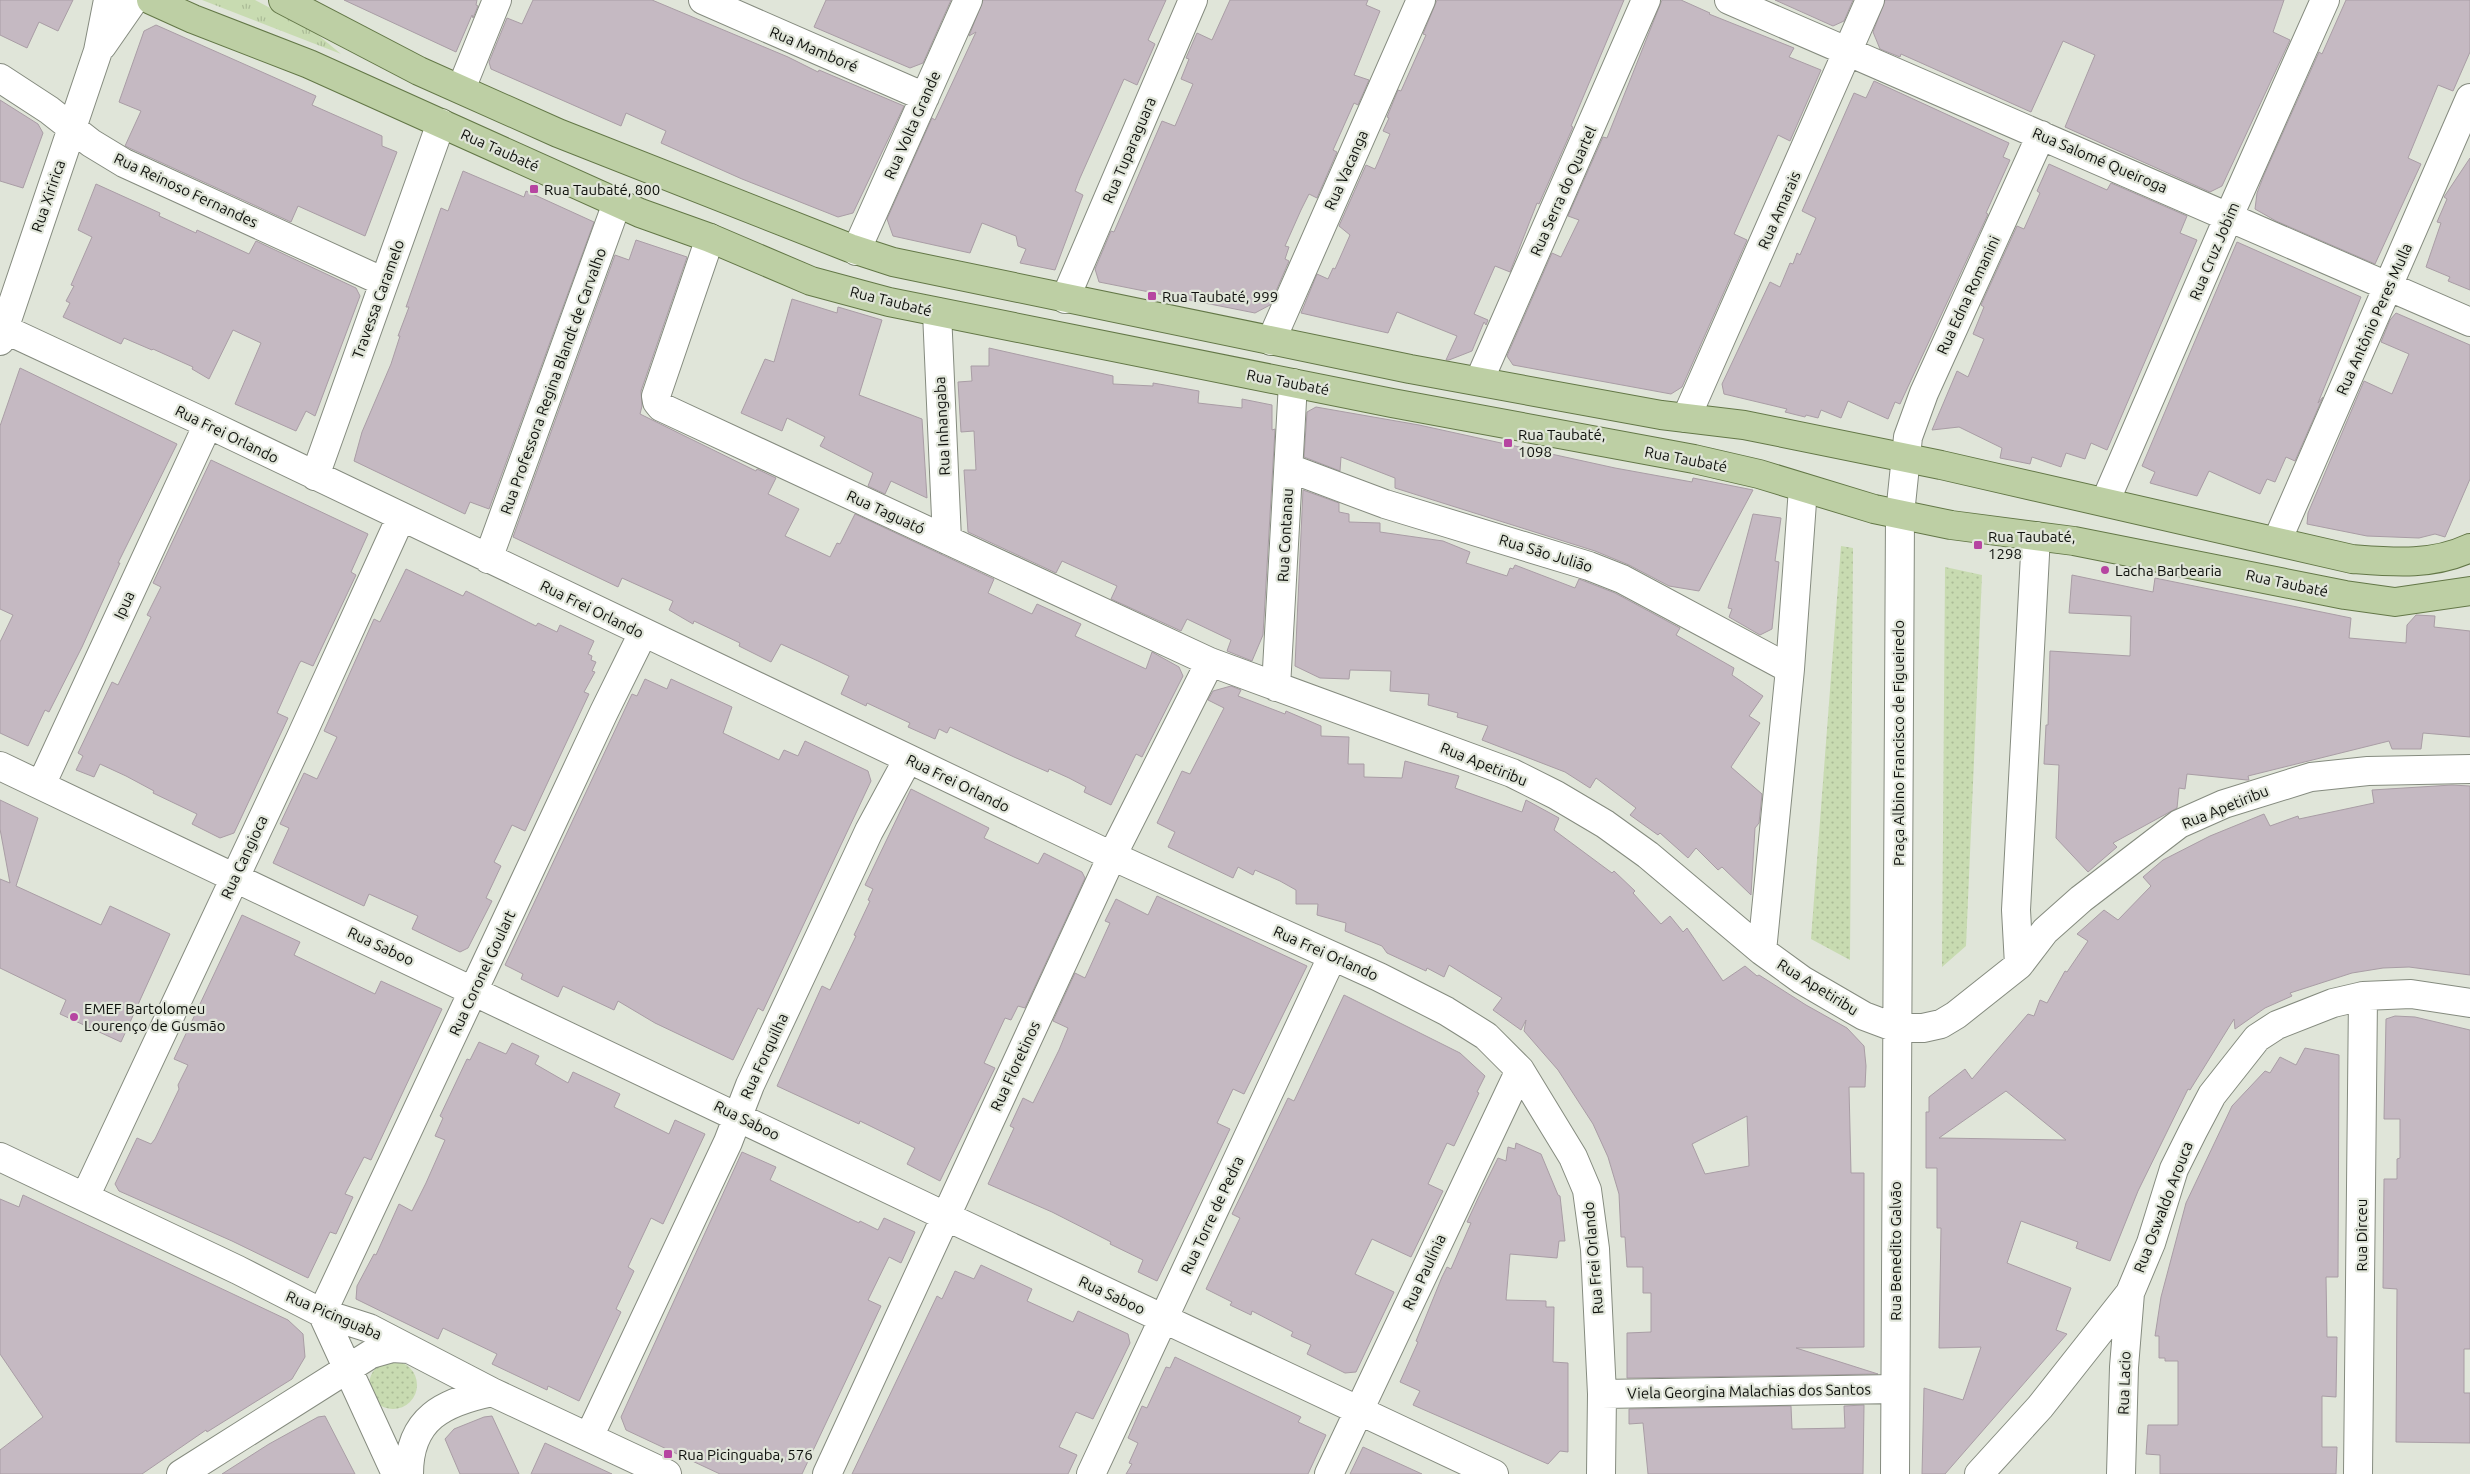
<svg xmlns="http://www.w3.org/2000/svg" width="2470" height="1474" font-family="Ubuntu,sans-serif">
	<style>
		.grass { fill: url(#grass-tufts) }
		.park { fill: url(#park-dots) }
		.building { fill: #c5b9c2; stroke: #a99da5; fill-rule: evenodd }
		.lines { fill: none; stroke-linecap: round; stroke-linejoin: round }
		.minor-casing { stroke: #858b7f; stroke-width: 30 }
		.major-casing { stroke: #637747; stroke-width: 30 }
		.minor { stroke: #fff; stroke-width: 28 }
		.major { stroke: #bdcfa4; stroke-width: 28 }
		.poi-dot { fill: #b645a1; stroke: #e0e5d9; stroke-width: 2 }
		.labels { text-anchor: middle; dominant-baseline: central; stroke-width: 4.5; stroke-linejoin: round; paint-order: stroke }
		.street-label { font-size: 15px; fill: #0e100c; stroke: #e0e5d9 }
		.poi-label { font-size: 15px; fill: #0e100c; stroke: #e0e5d9; text-anchor: start }
	</style>
	<defs>
		<pattern id="grass-tufts" width="24" height="20" patternUnits="userSpaceOnUse" patternTransform="scale(1.25)"><rect width="24" height="20" fill="#c8dbb1"/><path d="M3 7l-1-3M5 7V3M7 7l1-3M15 17l-1-3M17 17v-4M19 17l1-3" fill="none" stroke="#abbb97"/></pattern>
		<pattern id="park-dots" width="8" height="8" patternUnits="userSpaceOnUse" patternTransform="scale(1.25)"><rect width="8" height="8" fill="#c8dbb1"/><path d="M2 2h.1M6 6h.1" fill="none" stroke="#abbb97" stroke-width="1.8" stroke-linecap="round"/></pattern>
	</defs>
	<rect width="100%" height="100%" fill="#e0e5d9"/>
	<!-- grass -->
	<path class="grass" d="M202 0H255L312 30 341 54Z"/>
	<!-- park -->
	<path class="park" d="M1841 546 1853 548 1850 960 1811 939Z
		M1945 567 1982 575 1966 946 1942 967Z
		M369 1385a24 24 0 1 1 48 0a24 24 0 1 1-48 0Z"/>
	<!-- building -->
	<path class="building" d="M0 0H73L58 31 39 22 27 48 0 35Z
		M344 0H477L476 5 478 6 473 18 472 15 456 52Z
		M533 0H652L788 57 818 72 819 70 904 106 853 213 838 217 742 179 661 143 666 131 626 113 621 126 491 69 489 62 507 18 522 24Z
		M826 0H951L923 63 910 68 814 27Z
		M983 0H1166L1148 40 1155 44 1137 85 1124 79 1080 178 1075 191 1083 195 1055 270 1020 263 1026 249 1018 246 1016 236 982 223 970 253 893 236 887 219 932 118 935 120 976 32 969 36Z
		M1230 0H1368L1366 5 1380 11 1354 75 1369 80 1358 105 1354 103 1333 150 1337 152 1317 198 1309 194 1301 210 1285 246 1289 247 1285 259 1289 261 1270 305 1255 313 1099 282 1095 269 1111 231 1114 232 1162 121 1175 126 1193 84 1181 79 1189 59 1186 58 1197 33 1212 40Z
		M1437 0H1624L1571 126 1573 127 1539 204 1537 203 1510 272 1495 266 1474 314 1488 320 1486 325 1484 322 1472 351 1449 360H1446L1457 336 1397 312 1388 333 1301 313 1317 274 1328 279 1333 268 1335 269 1350 235 1339 226 1366 165 1375 169 1390 134 1383 131 1389 118 1387 117 1398 90 1401 91 1426 35 1423 34Z
		M1662 0H1681L1710 13 1709 14 1794 48 1789 57 1821 70 1790 141 1778 135 1734 234 1747 240 1682 387 1671 394 1513 365 1507 356 1552 253 1561 257 1579 220 1568 216 1603 137 1607 138Z
		M1775 0H1853L1844 21 1833 26Z
		M1885 0H2284L2273 32 2290 40 2222 186 2210 192 2065 127 2095 55 2063 41 2031 112 1901 54 1900 57 1880 49 1873 32Z
		M2346 0H2470V52L2453 91 2438 85 2408 158 2421 164 2375 264 2276 221 2255 209 2257 193 2264 175 2319 52 2322 54Z
		M156 25 316 96 312 105 382 136V146L397 152 365 236 298 206 291 222 125 146 141 111 119 102 144 31Z
		M1874 81 2009 143 2003 157 2010 160 1986 213 1988 214 1900 404 1895 402 1888 419 1848 401 1841 418 1821 410 1818 418 1806 415 1805 417 1785 412 1787 409 1724 394 1722 384 1770 282 1780 287 1790 263 1793 264 1797 253 1800 255 1816 218 1802 211 1854 93 1866 98Z
		M0 100 38 124 43 133 23 188 0 181Z
		M2470 158V290L2448 281 2450 277 2426 267 2441 223 2437 222 2447 199 2444 197Z
		M2049 164 2107 190 2111 183 2187 216 2180 233 2197 240 2107 450 2091 443 2085 459 2066 453 2061 467 2032 457 2030 464 2000 458 2002 448 1959 427 1932 430 1957 371 1968 377 1984 339 1973 334 1984 307 1981 305 2017 226 2024 229 2040 193 2037 191Z
		M463 171 524 197 526 191 594 222 489 509 470 502 465 514 354 461 362 432 391 364 400 336H398L409 307H406L441 208 448 211Z
		M96 184 160 213 159 216 196 233 197 230 249 254 256 241 356 288 360 296 315 416 306 411 296 431 235 404 261 343 233 330 209 379 192 369 193 367 153 349 152 350 124 338 121 344 63 317 70 303 66 301 74 286 71 285 92 237 78 230Z
		M636 240 687 257 641 391 642 406 640 414 756 471 757 469 776 478 768 494 799 509 785 536 830 557 837 543 840 544 855 514 994 579 988 593 1032 614 1037 604 1081 624 1075 636 1118 656 1146 669 1152 652 1179 667 1183 676 1142 757 1136 754 1111 805 1084 792 1086 787 1069 778 1049 769 1048 772 1014 757 950 727 947 733 939 729 935 739 908 727 910 723 867 703 866 706 841 694 849 676 818 661 781 644 771 662 739 646 740 643 694 621 693 624 669 610 673 601 622 578 618 587 513 537 615 255 629 260Z
		M2237 242 2361 297 2318 403 2323 397 2295 461 2286 457 2275 482 2267 479 2260 494 2209 471 2197 496 2150 483 2155 472 2142 466Z
		M792 299 837 313 838 307 882 320 859 395 922 419 927 498 891 481 885 494 868 486 873 473 820 446 825 437 787 418 782 431 741 413 765 359 774 362Z
		M2396 313 2470 345V479L2445 537 2435 534 2419 538 2367 536 2307 524 2308 513 2364 381 2392 394 2409 354 2381 342 2390 320Z
		M989 348 1113 376V384L1153 386V383L1199 391 1198 403 1242 408V399L1272 405V430L1275 429 1263 635 1252 661 1227 651 1231 640 1187 619 1181 631 1111 599 1117 586 1062 561 1056 573 968 532 964 470H976L974 431 961 432 958 382 972 381 971 366H989Z
		M20 368 177 444 118 563H120L82 647 49 712 45 710 28 746 0 733V642L13 615 0 609V426Z
		M1316 407 1419 425 1615 468 1692 482 1693 478 1753 490 1699 591 1669 586 1629 565 1595 551 1395 488V478L1341 457 1340 471 1304 457 1307 412Z
		M211 460 368 534 351 572 356 575 313 666 301 661 299 664 277 713 288 718 234 833 220 838 192 824 197 814 153 793 154 791 126 776 100 764 94 777 76 770 83 756 78 753 112 682 118 685 151 617 147 615 161 587 153 583Z
		M1303 490 1339 503V512L1349 514V522L1380 523V532L1443 541 1470 552 1466 563 1507 576 1510 568 1513 569 1515 565 1575 588 1579 579 1615 593 1680 628 1676 635 1734 668 1732 675 1763 696 1749 716 1760 723 1731 767 1762 794 1759 823 1755 828 1751 895 1722 867 1718 870 1696 848 1688 858 1660 833 1658 835 1630 815 1636 808 1596 778 1590 788 1565 772 1482 740 1488 726 1457 717 1458 713 1428 705 1429 694 1390 691 1391 671 1350 670 1349 679 1320 678 1295 666Z
		M1753 514 1781 518 1775 561 1779 562 1772 629 1760 635 1729 617 1732 609 1728 608Z
		M406 569 463 596 466 591 536 626 538 623 557 632 560 625 594 641 588 654 592 656 591 660 596 662 592 671 595 672 584 692 589 694 525 831 512 825 494 862 501 866 486 898 492 901 468 948 460 952 412 929 418 916 369 894 364 906 273 863 289 828 280 824 304 773 317 779 337 737 324 731 374 619 380 622Z
		M2072 575 2153 592 2155 578 2351 618 2349 638 2406 643 2407 625 2416 615 2435 616 2434 627 2470 631V737L2423 733 2421 749H2392L2389 741 2248 776 2249 780H2247L2187 774 2185 789 2179 788 2177 808 2113 843 2117 847 2088 872 2056 838 2059 765 2044 764 2046 725H2048L2050 651 2130 656 2131 616 2069 613Z
		M645 679 667 689 671 679 732 707 723 733 779 760 784 750 798 756 805 741 868 771 871 781 763 1011 758 1008 733 1060 655 1023 618 1001 614 1010 563 986 558 997 521 979 523 974 505 965 632 694 637 696Z
		M1231 686 1241 690 1238 696 1285 714 1286 711 1321 726V736L1349 737 1348 764H1364V777L1402 778 1405 761 1459 776 1455 788 1522 812 1526 800 1559 818 1554 830 1612 873 1614 871 1635 891 1633 893 1661 924 1670 916 1683 932 1687 928 1723 981 1745 966 1757 976 1759 975 1806 1005 1847 1028 1864 1046 1866 1066 1865 1087H1849L1851 1173H1864V1347L1796 1348 1878 1374 1627 1378V1333L1651 1332V1293H1643V1267H1627L1625 1237H1621L1619 1194 1608 1157 1593 1124 1558 1070 1524 1031 1526 1020 1521 1030 1493 1010 1502 998 1449 965 1444 977 1427 968 1426 971 1387 953 1382 946 1345 931 1346 923 1317 915 1318 904H1296V890L1280 881 1255 870 1253 875 1238 867 1233 878 1168 847 1175 832 1157 823 1182 771 1190 774 1224 708 1208 700 1213 691ZM1747 1116 1749 1166 1705 1174 1692 1144Z
		M2452 785 2470 786V975L2409 967 2383 968 2352 973 2290 993 2292 996 2265 1008 2235 1029 2234 1019 2190 1090 2188 1089 2138 1191 2110 1261 2076 1248 2078 1242 2021 1221 2007 1263 2071 1288 2056 1330 2067 1334 1945 1474H1922L1924 1388 1963 1400 1981 1347 1939 1348 1941 1228H1937V1168H1926V1112H1929V1097L1965 1069 1972 1079 2028 1014 2034 1016 2040 1000 2047 1003 2065 971 2067 972 2088 941 2077 934 2104 910 2118 920 2151 886 2143 877 2163 860 2210 836 2264 814 2270 826 2298 816 2299 819 2374 803 2372 790ZM2006 1091 2066 1140 1939 1138Z
		M911 789 989 828 984 838 1038 864 1044 853 1082 872 1085 878 1025 1008 1018 1006 1011 1020 1005 1018 984 1063 995 1068 940 1181 907 1164 915 1148 860 1121 859 1124 777 1086 822 986 830 990 856 936 854 935 870 901 868 900 873 889 865 885Z
		M0 800 38 818 16 886 101 925 110 906 170 934 121 1042 60 1014 66 1000 0 968V879L10 883 0 829Z
		M1157 896 1307 966 1244 1094 1233 1089 1217 1123 1230 1129 1157 1281 1138 1272 1143 1260 1110 1244 1111 1242 1052 1212 988 1184 1014 1128 1010 1126 1023 1098 1033 1103 1059 1050 1068 1028 1053 1021 1075 973 1085 978 1110 923 1105 921 1116 899 1148 915Z
		M242 915 300 942 294 955 375 994 381 981 442 1009 371 1160 364 1157 345 1194 353 1197 336 1234 330 1232 308 1278 232 1241 119 1191 115 1184 137 1138 151 1144 155 1139 179 1089 178 1085 188 1065 174 1059Z
		M1344 995 1460 1053 1485 1076 1477 1092 1479 1093 1454 1146 1447 1143 1428 1184 1443 1191 1411 1257 1372 1239 1355 1274 1394 1292 1356 1372 1345 1373 1307 1354 1311 1345 1291 1336 1293 1332 1252 1311 1251 1315 1230 1305 1232 1302 1206 1289 1240 1218 1232 1214 1288 1098 1294 1101Z
		M2395 1016 2415 1017 2470 1030V1349H2464V1393H2470V1443L2396 1442 2397 1289 2383 1288 2384 1179H2397V1159L2400 1158V1119H2384L2386 1019Z
		M479 1042 506 1054 512 1043 539 1056 535 1064 568 1083 573 1072 620 1094 614 1107 669 1134 675 1120 705 1134 663 1224 651 1218 628 1267 634 1271 616 1309 621 1312 579 1401 548 1386 547 1390 492 1364 497 1354 443 1328 438 1339 356 1299 357 1286 374 1254 376 1255 399 1204 412 1211 426 1183 445 1140 435 1136 443 1118 440 1116 467 1059 470 1060Z
		M2305 1048 2339 1055 2338 1277H2326L2327 1337H2337L2336 1397 2322 1396V1447H2337L2336 1474H2160V1455L2146 1454 2148 1425H2178V1361H2165V1358H2159V1336H2155L2161 1297 2186 1203 2232 1106 2265 1071 2270 1073 2280 1057 2296 1065Z
		M1516 1143 1541 1154 1558 1195 1560 1196 1565 1241H1559L1557 1258 1510 1254 1506 1300 1546 1301V1307H1554L1553 1362 1568 1363V1452L1560 1451 1548 1464 1413 1405 1420 1391 1400 1382 1418 1342 1416 1341 1442 1277 1447 1267 1451 1269 1471 1223 1467 1222 1480 1194 1498 1158 1506 1161 1508 1147 1515 1149Z
		M742 1152 776 1167 770 1180 859 1223 860 1221 878 1230 884 1218 915 1232 901 1263 889 1257 868 1300 881 1306 802 1474H720L626 1430 621 1417Z
		M23 1195 288 1320 303 1334 305 1357 292 1379 207 1432 206 1430 142 1474H0V1450L43 1417 0 1354V1199L19 1207Z
		M981 1265 1032 1289 1027 1301 1073 1322 1078 1311 1128 1334 1130 1343 1093 1419 1076 1412 1059 1447 1077 1455 1068 1474H852L937 1296 942 1299 955 1271 974 1279Z
		M1175 1357 1301 1417 1298 1422 1326 1435 1308 1474H1126L1132 1464 1129 1463 1138 1443 1128 1438 1142 1406 1147 1408 1166 1367 1170 1368Z
		M1864 1405 1863 1474H1648L1643 1423 1629 1424V1409L1791 1406 1792 1429 1845 1428 1844 1406Z
		M325 1416 355 1474H222L269 1444 318 1417Z
		M492 1416 519 1474H460L445 1439 454 1429 484 1417Z
		M545 1443 571 1455 612 1474H531Z
		M1363 1447 1422 1474H1350Z"/>
	<g class="lines">
		<defs>
			<path id="minor" d="M703 0 925 97
				M1729 0 2470 322
				M102 46 134 0
				M0 78 49 110 91 143 124 163 384 282
				M461 89 497 0
				M710 238 656 396 657 402 661 407 1210 662 1512 773 1556 795 1605 824 1648 855 1762 951 1802 980 1864 1016 1896 1028H1923L1941 1024 1956 1015 2019 965 2045 931 2081 899 2179 824 2224 804 2311 777 2368 771 2470 769
				M856 251 968 0
				M1065 299 1193 0
				M937 312 947 540
				M4 329 208 424 1112 856 1379 977 1446 1011 1486 1036 1520 1070 1573 1157 1587 1190 1595 1249 1602 1394 1601 1474
				M0 341 98 51 108 0
				M1271 341 1421 0
				M1479 381 1646 0
				M1686 418 1870 0
				M1289 468 1385 504 1589 566 1622 579 1790 669
				M315 476 441 123
				M2105 502 2229 216 2325 0
				M2277 541 2470 98
				M488 559 617 203
				M1276 687 1293 383
				M0 766 945 1216 1494 1474
				M41 785 208 424
				M1762 951 1790 669 1803 488
				M2019 965 2016 910 2036 536
				M0 1157 238 1270 322 1313 369 1328 492 1392 667 1474
				M85 1197 300 739 401 517
				M322 1313 604 712 643 633
				M322 1313 396 1474
				M1602 1394 1895 1389
				M589 1437 728 1142 750 1085 869 831 908 759
				M181 1474 371 1354 392 1348 409 1349
				M409 1474C409 1418 444 1402 492 1392
				M827 1474 1112 856 1210 662
				M1091 1474 1332 957
				M1329 1474 1520 1070
				M1895 1474 1900 514 1908 437 1924 393 2041 135
				M1979 1474 2040 1407 2130 1293 2151 1243 2174 1169 2193 1131 2212 1095 2257 1038 2277 1025 2333 1003 2363 996 2411 994 2470 1003
				M2121 1474 2124 1367 2130 1293
				M2358 1474 2363 996"/>
			<path id="major" d="M151 0 193 19 309 64 640 213 710 238 811 281 889 302 1392 403 1694 459 1759 474 1874 509 1951 525 2074 541 2345 595 2395 602 2470 591
				M283 0 419 71 558 133 850 248 893 262 1410 369 1661 415 1744 425 1941 465 2352 559C2392 562 2432 566 2470 548"/>
		</defs>
		<!-- minor casing -->
		<use href="#minor" class="minor-casing"/>
		<!-- major casing -->
		<use href="#major" class="major-casing"/>
		<!-- minor -->
		<use href="#minor" class="minor"/>
		<!-- major -->
		<use href="#major" class="major"/>
	</g>
	<!-- markers -->
	<g class="poi-dot">
		<rect x="529" y="184" width="10" height="10" rx="2.5"/>
		<rect x="1147" y="291" width="10" height="10" rx="2.5"/>
		<rect x="1503" y="438" width="10" height="10" rx="2.5"/>
		<rect x="1973" y="540" width="10" height="10" rx="2.5"/>
		<circle cx="2105" cy="570" r="5"/>
		<circle cx="74" cy="1017" r="5"/>
		<rect x="663" y="1449" width="10" height="10" rx="2.5"/>
	</g>
	<g class="labels">
		<!-- street labels -->
		<g class="street-label">
			<text transform="translate(814 49) rotate(23)">Rua Mamboré</text>
			<text transform="translate(912 125) rotate(-66)">Rua Volta Grande</text>
			<text transform="translate(500 150) rotate(24)">Rua Taubaté</text>
			<text transform="translate(1129 150) rotate(-67)">Rua Tuparaguara</text>
			<text transform="translate(2100 160) rotate(23)">Rua Salomé Queiroga</text>
			<text transform="translate(1346 170) rotate(-66)">Rua Vacanga</text>
			<text transform="translate(186 190) rotate(25)">Rua Reinoso Fernandes</text>
			<text transform="translate(1563 191) rotate(-66)">Rua Serra do Quartel</text>
			<text transform="translate(48 196) rotate(-71)">Rua Xiririca</text>
			<text transform="translate(1779 210) rotate(-66)">Rua Amarais</text>
			<text transform="translate(2214 251) rotate(-67)">Rua Cruz Jobim</text>
			<text transform="translate(1968 295) rotate(-65)">Rua Edna Romanini</text>
			<text transform="translate(378 299) rotate(-70)">Travessa Caramelo</text>
			<text transform="translate(891 301) rotate(14)">Rua Taubaté</text>
			<text transform="translate(2374 319) rotate(-66)">Rua Antônio Peres Mulla</text>
			<text transform="translate(553 381) rotate(-70)">Rua Professora Regina Blandt de Carvalho</text>
			<text transform="translate(1288 382) rotate(11)">Rua Taubaté</text>
			<text transform="translate(942 426) rotate(-93)">Rua Inhangaba</text>
			<text transform="translate(227 434) rotate(26)">Rua Frei Orlando</text>
			<text transform="translate(1686 459) rotate(11)">Rua Taubaté</text>
			<text transform="translate(886 512) rotate(25)">Rua Taguató</text>
			<text transform="translate(1285 535) rotate(-87)">Rua Contanau</text>
			<text transform="translate(1546 553) rotate(17)">Rua São Julião</text>
			<text transform="translate(2287 583) rotate(12)">Rua Taubaté</text>
			<text transform="translate(124 605) rotate(-65)">Ipua</text>
			<text transform="translate(592 609) rotate(26)">Rua Frei Orlando</text>
			<text transform="translate(1898 743) rotate(-90)">Praça Albino Francisco de Figueiredo</text>
			<text transform="translate(1484 764) rotate(22)">Rua Apetiribu</text>
			<text transform="translate(958 783) rotate(26)">Rua Frei Orlando</text>
			<text transform="translate(2225 807) rotate(-22)">Rua Apetiribu</text>
			<text transform="translate(244 857) rotate(-65)">Rua Cangioca</text>
			<text transform="translate(381 946) rotate(25)">Rua Saboo</text>
			<text transform="translate(1326 953) rotate(24)">Rua Frei Orlando</text>
			<text transform="translate(482 973) rotate(-65)">Rua Coronel Goulart</text>
			<text transform="translate(1818 987) rotate(32)">Rua Apetiribu</text>
			<text transform="translate(764 1056) rotate(-65)">Rua Forquilha</text>
			<text transform="translate(1015 1066) rotate(-65)">Rua Floretinos</text>
			<text transform="translate(747 1120) rotate(26)">Rua Saboo</text>
			<text transform="translate(2163 1207) rotate(-69)">Rua Oswaldo Arouca</text>
			<text transform="translate(1212 1215) rotate(-65)">Rua Torre de Pedra</text>
			<text transform="translate(2361 1235) rotate(-90)">Rua Dirceu</text>
			<text transform="translate(1895 1251) rotate(-90)">Rua Benedito Galvão</text>
			<text transform="translate(1593 1258) rotate(-95)">Rua Frei Orlando</text>
			<text transform="translate(1424 1272) rotate(-65)">Rua Paulínia</text>
			<text transform="translate(1112 1295) rotate(25)">Rua Saboo</text>
			<text transform="translate(334 1315) rotate(23)">Rua Picinguaba</text>
			<text transform="translate(2124 1383) rotate(-88)">Rua Lacio</text>
			<text transform="translate(1749 1391) rotate(-1)">Viela Georgina Malachias dos Santos</text>
		</g>
		<!-- poi labels -->
		<g class="poi-label">
			<text x="544" y="189">Rua Taubaté, 800</text>
			<text x="1162" y="296">Rua Taubaté, 999</text>
			<text x="1518" y="434">Rua Taubaté,<tspan x="1518" dy="17">1098</tspan></text>
			<text x="1988" y="536">Rua Taubaté,<tspan x="1988" dy="17">1298</tspan></text>
			<text x="2115" y="570">Lacha Barbearia</text>
			<text x="84" y="1008">EMEF Bartolomeu<tspan x="84" dy="17">Lourenço de Gusmão</tspan></text>
			<text x="678" y="1454">Rua Picinguaba, 576</text>
		</g>
	</g>
</svg>
